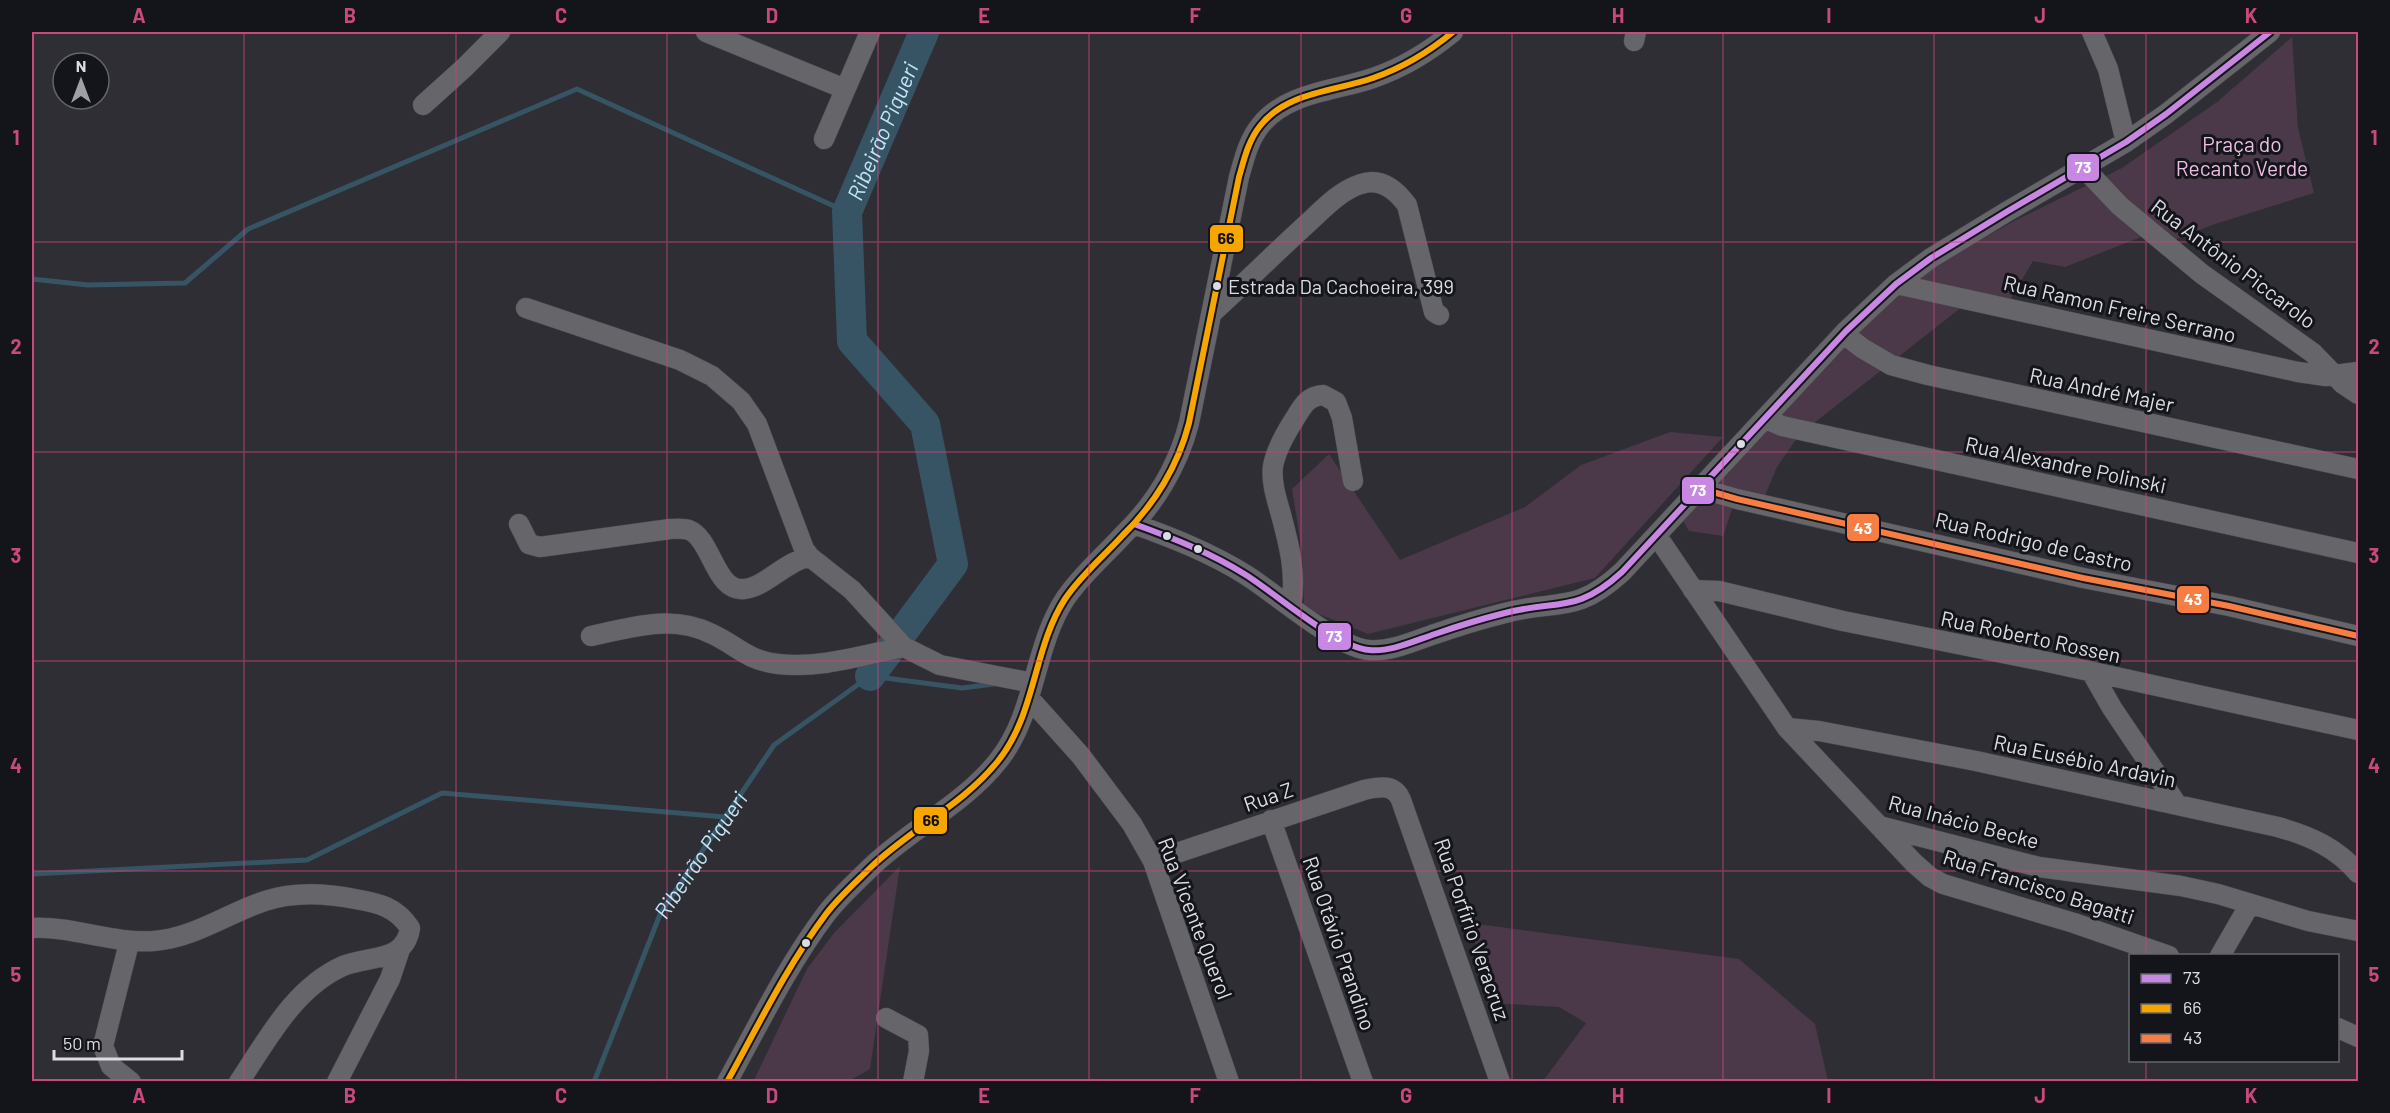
<svg xmlns="http://www.w3.org/2000/svg" width="2390" height="1113" font-family="Barlow,sans-serif">
	<style>
		.green { fill: #4b3849 }
		.lines { fill: none; stroke-linecap: round; stroke-linejoin: round }
		.stream { stroke: #365463; stroke-width: 5 }
		.river { stroke: #365463; stroke-width: 30 }
		.minor-casing { stroke: #4a4a50; stroke-width: 21 }
		.minor { stroke: #65656a; stroke-width: 20 }
		.bus-1-casing { stroke: #14151a; stroke-width: 10 }
		.bus-2-casing { stroke: #14151a; stroke-width: 10 }
		.bus-3-casing { stroke: #14151a; stroke-width: 10 }
		.bus-1 { stroke: #c787e3; stroke-width: 6 }
		.bus-2 { stroke: #f7a600; stroke-width: 6 }
		.bus-3 { stroke: #f77d43; stroke-width: 6 }
		.grid { fill: none; stroke: #c8497d; stroke-width: 1.5; stroke-opacity: 0.55 }
		.bus-dot { fill: #dcdde4; stroke: #14151a; stroke-width: 2 }
		.labels { text-anchor: middle; dominant-baseline: central; stroke-width: 6; stroke-linejoin: round; paint-order: stroke }
		.bus-label { font-size: 20px; fill: #dcdde4; stroke: #14151a; text-anchor: start }
		.park-label { font-size: 21px; fill: #eebde4; stroke: #14151a }
		.street-label { font-size: 21px; fill: #dcdde4; stroke: #14151a }
		.water-label { font-size: 22px; font-style: italic; fill: #c1e6f8; stroke: #14151a }
		.line-badge { stroke: #14151a; stroke-width: 2 }
		.badge-label { font-size: 16px; text-anchor: middle; font-weight: bold; fill: #fff }
		.pale-badge-label { font-size: 16px; text-anchor: middle; font-weight: bold; fill: #111 }
		.neatline { fill: none; stroke: #c8497d; stroke-width: 2 }
		.grid-label { font-size: 20px; text-anchor: middle; font-weight: bold; fill: #c8497d }
	</style>
	<rect width="100%" height="100%" fill="#2e2e34"/>
	<!-- green -->
	<path class="green" d="M2292 37 2298 128 2314 193 2215 224 2174 240 2123 207 2141 237 2065 267 2033 261 2010 300 1967 303 1818 420 1802 431 1777 467 1764 498 1748 501 1732 509 1723 536 1689 531 1683 521 1902 284 2016 220 2122 168 2217 102Z
		M1670 432 1723 437 1595 578 1368 634 1304 608 1302 552 1292 489 1329 454 1400 560 1525 507 1581 465Z
		M900 866 870 1069 849 1081 753 1082 807 969 834 933Z
		M1470 923 1739 959 1815 1024 1828 1081H1543L1586 1023 1559 1007 1491 1003Z"/>
	<g class="lines">
		<!-- stream -->
		<g class="stream">
			<path d="M32 279 88 285 185 283 248 229 577 89 847 212"/>
			<path d="M32 874 307 860 442 793 725 817"/>
			<path id="s1" d="M594 1082 661 912 774 745 870 676 962 688 994 684"/>
		</g>
		<!-- river -->
		<path class="river" id="s2" d="M870 676 953 564 925 424 852 341 847 212 924 32"/>
		<defs>
			<path id="minor" d="M706 32 845 89
				M2092 32 2108 69 2126 142
				M1634 41 1636 32
				M423 105 464 68 500 32
				M824 139 870 32
				M2083 167 2120 206 2202 274 2313 353 2343 384 2358 394
				M1896 284 2298 372 2326 376 2358 372
				M526 308 680 360 712 376 741 401 757 424 804 549 810 557 852 590 904 647 940 665 1033 683
				M1212 313C1245 283 1276 252 1309 222 1324 208 1341 190 1361 184 1381 177 1396 190 1407 205L1434 312 1439 315
				M1844 334 1862 348 1891 365 1928 375 2358 469
				M1766 419 1782 426 2358 553
				M1699 488 1737 499 2083 578 2229 606 2358 636
				M519 524 529 544 540 547 670 529C676 529 683 528 689 530 712 539 715 592 744 589 766 587 785 561 810 557
				M1134 524C1173 538 1211 553 1246 575 1275 593 1337 648 1369 650 1391 652 1414 641 1435 634 1458 626 1481 619 1505 613 1557 599 1575 615 1622 572L1846 331 1896 284 1931 258 2008 211 2126 142 2166 114 2270 32
				M1657 536 1787 728 1914 863 1930 877 1943 884 2074 923 2169 956
				M1693 590 1719 591 1843 621 2043 661 2358 730
				M1291 607C1297 574 1289 544 1280 511 1276 497 1271 481 1273 466 1276 450 1285 434 1294 420 1302 407 1307 396 1323 395L1336 402 1342 418 1353 481
				M591 636C632 627 673 614 712 634 738 646 746 660 778 664 820 669 863 655 904 647
				M2092 673 2112 708 2176 803
				M1029 698 1081 756 1132 824 1153 861 1229 1082
				M1787 728 1819 731 1976 761 2278 827C2310 836 2337 848 2358 873
				M1271 820 1363 1082
				M1879 826 2039 867 2181 886 2218 894 2308 921 2358 931
				M1153 861 1364 790C1379 787 1394 783 1401 800L1500 1082
				M32 928C74 926 112 944 154 941 194 938 228 913 265 901 295 891 325 893 355 899 379 903 396 907 410 928 405 963 369 955 343 966 294 988 268 1039 239 1082
				M129 943 103 1046 111 1066 131 1082
				M2220 956 2250 904
				M886 1018 918 1035 919 1051 913 1082
				M2338 1028 2358 1037
				M337 1082 390 979 400 949
				M727 1082C759 1024 787 966 826 914 839 897 855 883 870 868 910 829 963 805 998 761 1036 714 1033 648 1065 599 1081 575 1104 556 1123 535 1154 505 1178 466 1189 423L1239 177C1244 160 1248 141 1260 126 1286 92 1336 91 1373 78 1402 68 1430 51 1453 32"/>
		</defs>
		<!-- minor casing -->
		<use href="#minor" class="minor-casing"/>
		<!-- minor -->
		<use href="#minor" class="minor"/>
		<defs>
			<path id="bus-1" d="M1134 524C1173 538 1211 553 1246 575 1275 593 1337 648 1369 650 1391 652 1414 641 1435 634 1458 626 1481 619 1505 613 1557 599 1575 615 1622 572L1846 331 1896 284 1931 258 2008 211 2126 142 2166 114 2270 32"/>
			<path id="bus-2" d="M727 1082C759 1024 787 966 826 914 839 897 855 883 870 868 910 829 963 805 998 761 1036 714 1033 648 1065 599 1081 575 1104 556 1123 535 1154 505 1178 466 1189 423L1239 177C1244 160 1248 141 1260 126 1286 92 1336 91 1373 78 1402 68 1430 51 1453 32"/>
			<path id="bus-3" d="M1699 488 1737 499 2083 578 2229 606 2358 636"/>
		</defs>
		<!-- bus-1 casing -->
		<use href="#bus-1" class="bus-1-casing"/>
		<!-- bus-2 casing -->
		<use href="#bus-2" class="bus-2-casing"/>
		<!-- bus-3 casing -->
		<use href="#bus-3" class="bus-3-casing"/>
		<!-- bus-1 -->
		<use href="#bus-1" class="bus-1"/>
		<!-- bus-2 -->
		<use href="#bus-2" class="bus-2"/>
		<!-- bus-3 -->
		<use href="#bus-3" class="bus-3"/>
	</g>
	<!-- grid -->
	<path class="grid" d="M244 32V1082M456 32V1082M667 32V1082M878 32V1082M1089 32V1082M1301 32V1082M1512 32V1082M1723 32V1082M1934 32V1082M2146 32V956M32 242H2358M32 452H2358M32 661H2358M32 871H2358M2146 1060V1082"/>
	<!-- markers -->
	<g class="bus-dot">
		<circle cx="1217" cy="286" r="5"/>
		<circle cx="1741" cy="444" r="5"/>
		<circle cx="1167" cy="536" r="5"/>
		<circle cx="1198" cy="549" r="5"/>
		<circle cx="806" cy="943" r="5"/>
	</g>
	<g class="labels">
		<!-- bus labels -->
		<g class="bus-label">
			<text x="1228" y="286">Estrada Da Cachoeira, 399</text>
		</g>
		<!-- park labels -->
		<g class="park-label">
			<text x="2242" y="143">Praça do<tspan x="2242" dy="24">Recanto Verde</tspan></text>
		</g>
		<!-- street labels -->
		<g class="street-label">
			<text transform="translate(2234 263) rotate(37)">Rua Antônio Piccarolo</text>
			<text transform="translate(2120 308) rotate(13)">Rua Ramon Freire Serrano</text>
			<text transform="translate(2102 389) rotate(12)">Rua André Majer</text>
			<text transform="translate(2066 464) rotate(12)">Rua Alexandre Polinski</text>
			<text transform="translate(2034 541) rotate(13)">Rua Rodrigo de Castro</text>
			<text transform="translate(2031 636) rotate(12)">Rua Roberto Rossen</text>
			<text transform="translate(2085 760) rotate(12)">Rua Eusébio Ardavin</text>
			<text transform="translate(1268 796) rotate(-19)">Rua Z</text>
			<text transform="translate(1964 821) rotate(15)">Rua Inácio Becke</text>
			<text transform="translate(2039 886) rotate(18)">Rua Francisco Bagatti</text>
			<text transform="translate(1196 918) rotate(69)">Rua Vicente Querol</text>
			<text transform="translate(1473 929) rotate(71)">Rua Porfírio Veracruz</text>
			<text transform="translate(1340 943) rotate(71)">Rua Otávio Prandino</text>
		</g>
		<!-- water labels -->
		<g class="water-label">
			<text stroke="none"><textPath href="#s2" startOffset="610">Ribeirão Piqueri</textPath></text>
			<text stroke="none"><textPath href="#s1" startOffset="252">Ribeirão Piqueri</textPath></text>
		</g>
	</g>
	<g class="line-badge">
		<rect x="2066" y="153" width="34" height="29" rx="6" fill="#c787e3"/>
		<rect x="1209" y="224" width="35" height="29" rx="6" fill="#f7a600"/>
		<rect x="1681" y="476" width="34" height="29" rx="6" fill="#c787e3"/>
		<rect x="1846" y="513" width="34" height="29" rx="6" fill="#f77d43"/>
		<rect x="2176" y="585" width="34" height="29" rx="6" fill="#f77d43"/>
		<rect x="1317" y="622" width="35" height="29" rx="6" fill="#c787e3"/>
		<rect x="913" y="806" width="35" height="29" rx="6" fill="#f7a600"/>
	</g>
	<g class="badge-label">
		<text x="2083" y="173">73</text>
		<text x="1698" y="496">73</text>
		<text x="1863" y="534">43</text>
		<text x="2193" y="605">43</text>
		<text x="1334" y="642">73</text>
	</g>
	<g class="pale-badge-label">
		<text x="1226" y="244">66</text>
		<text x="931" y="826">66</text>
	</g>
	<!-- border -->
	<rect width="2390" height="1113" fill="none" stroke="#14151a" stroke-width="66"/>
	<!-- legend -->
	<rect x="2129" y="954" width="210" height="108" fill="#14151a" stroke="#64656b" stroke-width="1.5"/>
	<rect x="2141" y="974" width="30" height="9" fill="#c787e3" stroke="#64656b" stroke-width="1.5"/>
	<text x="2183" y="984" font-size="18" fill="#dcdde4">73</text>
	<rect x="2141" y="1004" width="30" height="9" fill="#f7a600" stroke="#64656b" stroke-width="1.5"/>
	<text x="2183" y="1014" font-size="18" fill="#dcdde4">66</text>
	<rect x="2141" y="1034" width="30" height="9" fill="#f77d43" stroke="#64656b" stroke-width="1.5"/>
	<text x="2183" y="1044" font-size="18" fill="#dcdde4">43</text>
	<!-- north arrow -->
	<g transform="translate(81 81)"><circle r="28" fill="#14151a" stroke="#64656b" stroke-width="1.5"/>
	<path d="M0-4.5L10 22L0 15L-10 22Z" fill="#9fa0a6"/>
	<text y="-9" font-size="16" font-weight="bold" text-anchor="middle" fill="#dcdde4">N</text>
	</g>
	<!-- scale -->
	<path d="M54 1050v9h128v-9" fill="none" stroke="#dcdde4" stroke-width="3"/>
	<text x="63" y="1050" font-size="18" fill="#dcdde4" stroke="#14151a" stroke-width="4.5" paint-order="stroke">50 m</text>
	<rect x="33" y="33" width="2324" height="1047" class="neatline"/>
	<g class="grid-label">
		<text x="139" y="23">A</text>
		<text x="350" y="23">B</text>
		<text x="561" y="23">C</text>
		<text x="772" y="23">D</text>
		<text x="984" y="23">E</text>
		<text x="1195" y="23">F</text>
		<text x="1406" y="23">G</text>
		<text x="1618" y="23">H</text>
		<text x="1829" y="23">I</text>
		<text x="2040" y="23">J</text>
		<text x="2251" y="23">K</text>
		<text x="16" y="145">1</text>
		<text x="2374" y="145">1</text>
		<text x="16" y="354">2</text>
		<text x="2374" y="354">2</text>
		<text x="16" y="563">3</text>
		<text x="2374" y="563">3</text>
		<text x="16" y="773">4</text>
		<text x="2374" y="773">4</text>
		<text x="16" y="982">5</text>
		<text x="2374" y="982">5</text>
		<text x="139" y="1103">A</text>
		<text x="350" y="1103">B</text>
		<text x="561" y="1103">C</text>
		<text x="772" y="1103">D</text>
		<text x="984" y="1103">E</text>
		<text x="1195" y="1103">F</text>
		<text x="1406" y="1103">G</text>
		<text x="1618" y="1103">H</text>
		<text x="1829" y="1103">I</text>
		<text x="2040" y="1103">J</text>
		<text x="2251" y="1103">K</text>
	</g>
</svg>
